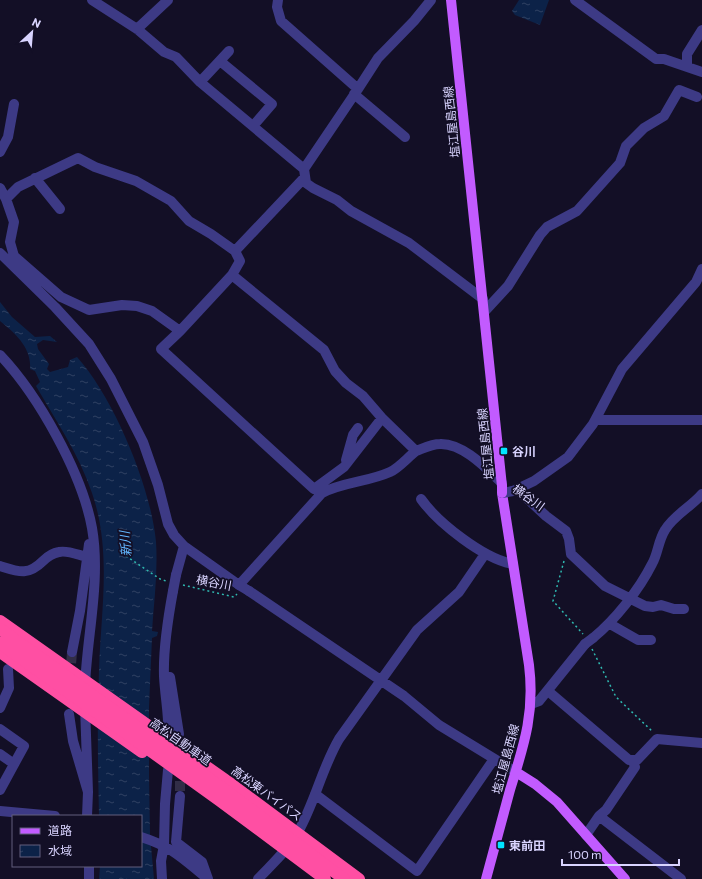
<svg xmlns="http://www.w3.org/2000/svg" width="702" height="879" font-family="Commissioner,'Noto Sans JP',sans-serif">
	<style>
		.water { fill: url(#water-ripples) }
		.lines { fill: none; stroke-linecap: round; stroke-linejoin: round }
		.minor-tunnel { stroke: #312d47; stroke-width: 10; stroke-dasharray: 10 5; stroke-linecap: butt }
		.path { stroke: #2fb8b0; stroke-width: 1.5; stroke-dasharray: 2 3; stroke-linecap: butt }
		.minor { stroke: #3d3a85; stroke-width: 10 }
		.major { stroke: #c25bff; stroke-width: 10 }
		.highway { stroke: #ff4fa3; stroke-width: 12 }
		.minor-bridge { stroke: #3d3a85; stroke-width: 10 }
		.major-bridge { stroke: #c25bff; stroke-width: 10 }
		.highway-bridge { stroke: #ff4fa3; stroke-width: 12 }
		.poi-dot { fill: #00e5ff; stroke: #130f26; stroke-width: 1.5 }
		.labels { text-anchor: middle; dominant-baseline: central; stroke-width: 3.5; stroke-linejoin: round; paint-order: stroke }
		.street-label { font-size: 12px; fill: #d9d4ff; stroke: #130f26 }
		.poi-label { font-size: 12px; font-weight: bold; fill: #d9d4ff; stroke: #130f26; text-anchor: start }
		.water-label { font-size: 13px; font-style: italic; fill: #62b6ff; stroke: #130f26 }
	</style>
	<defs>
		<pattern id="water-ripples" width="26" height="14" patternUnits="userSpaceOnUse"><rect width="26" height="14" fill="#0c2248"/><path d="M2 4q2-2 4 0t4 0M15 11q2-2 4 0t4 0" fill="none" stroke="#2f4163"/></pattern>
	</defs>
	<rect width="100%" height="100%" fill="#130f26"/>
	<!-- water -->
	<path class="water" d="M519 0H549L540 25 515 15 512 11Z
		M0 302 12 317 35 337 50 336 57 342 43 340 37 344 38 349 49 364 47 369 50 372 68 367 70 360 77 357C114 398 151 487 156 542 158 572 154 601 152 631L158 632 157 636 152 638 149 707V775L150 835 154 879H99L100 866H141V816H99C98 768 97 719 99 670 101 610 112 551 92 493 79 454 56 421 36 386L40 382 35 371 30 369C32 348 15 333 0 321Z"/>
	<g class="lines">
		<!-- minor-tunnel -->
		<path class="minor-tunnel" d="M70 678 72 652
			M180 766V796"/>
		<!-- path -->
		<path class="path" d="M126 556 160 579 166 581
			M564 561 553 601 583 634
			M183 585 234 597 237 594
			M592 649 616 697 653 732"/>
		<!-- minor -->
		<path class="minor" d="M92 0 137 29 164 52 176 57 200 82 304 169
			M278 0 277 7 281 21 358 89 378 58 414 21 431 0
			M575 0 656 59H664L702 72
			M137 29 168 0
			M220 61 272 104 253 126
			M687 66V54L702 30
			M200 82 229 51
			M358 89 304 169 306 183 313 188 337 200 351 211 409 243 483 299
			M354 94 405 137
			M0 152 8 137 14 104
			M35 178 60 209
			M0 188 6 199 18 187 78 158 95 167 136 181 171 201 189 221 211 234 235 251 305 177
			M6 199 14 222 10 242 14 256 61 297 89 310 122 305 137 306 152 311 180 331 232 275 240 261 235 251
			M0 253 55 307 89 344 111 379 143 442 158 485 168 524 174 535 184 546 239 585 322 493C343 482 368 482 390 472 399 468 408 457 416 451
			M232 275 324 350 335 371 346 383 363 396 382 418 416 451C424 448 432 444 440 444 463 443 487 469 502 483
			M484 312 508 286 540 235 547 227 577 211 620 163 626 146 644 128 664 116 679 90 697 97
			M180 331 161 349 314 489 344 467 382 418
			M0 355C38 395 82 473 92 528 101 580 87 635 85 686
			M595 420H702
			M346 460 353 435 358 428
			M517 489 546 516 566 531 569 539 571 554 605 586 645 606 653 607 661 605 674 609H684
			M513 491 534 481 568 457 593 424 622 369 696 282 702 269
			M421 499C438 523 484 559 513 564
			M0 566C19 572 28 576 43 561 47 557 53 553 59 552 68 550 78 555 87 557
			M176 575 184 546
			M249 591 404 696 439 725 516 772
			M610 624 638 640H651
			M593 638C615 620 639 590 652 564 658 554 658 541 665 530 674 515 691 507 702 494
			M72 652 80 611 89 544
			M170 677 179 734
			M548 691 629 760H637L657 739 702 743
			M531 704 539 701 585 644
			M85 706 88 792
			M0 708 9 688 8 669
			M69 714 73 741 88 792 87 816
			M0 729 24 746 0 790
			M168 741C170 719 165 698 164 676 163 648 168 618 173 591
			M0 754 14 764
			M315 794 417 871 494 759
			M180 796 176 842 202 862 208 879
			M0 811 55 816
			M599 816 606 810 635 767 633 761
			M586 835 599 816 681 879
			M141 837C173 847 183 859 208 879
			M89 866V879
			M162 879 161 861 164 845 165 804 168 770
			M258 879C272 864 288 850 298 832 315 802 322 768 339 739L417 630 459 592 485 554"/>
		<!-- major -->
		<path class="major" d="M451 0 502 486
			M516 772 535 784 557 802 625 879
			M486 879C494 849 502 820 510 790 524 745 535 713 529 665L502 493"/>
		<!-- highway -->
		<path class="highway" d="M0 621 231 784 359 879
			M0 652 142 752"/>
		<!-- minor-bridge -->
		<path class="minor-bridge" d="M502 493 513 491
			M239 585 249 591
			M173 591 176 575
			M585 644 593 638"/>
		<!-- major-bridge -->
		<path class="major-bridge" d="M502 486V493"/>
		<!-- highway-bridge -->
		<path class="highway-bridge" d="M0 629 225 790 344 879
			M0 643 219 800 325 879"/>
	</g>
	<!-- markers -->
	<g class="poi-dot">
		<rect x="500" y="447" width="8" height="8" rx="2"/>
		<rect x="497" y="841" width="8" height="8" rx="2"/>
	</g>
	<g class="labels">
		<!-- street labels -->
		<g class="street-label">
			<text transform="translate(451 122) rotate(-96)">塩江屋島西線</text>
			<text transform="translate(485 444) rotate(-96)">塩江屋島西線</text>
			<text transform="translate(529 497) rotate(36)">横谷川</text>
			<text transform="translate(214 582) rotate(11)">横谷川</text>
			<text transform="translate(181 741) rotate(35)">高松自動車道</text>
			<text transform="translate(505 759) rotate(-75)">塩江屋島西線</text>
			<text transform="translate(267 793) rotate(36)">高松東バイパス</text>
		</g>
		<!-- poi labels -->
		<g class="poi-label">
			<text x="512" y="451">谷川</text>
			<text x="509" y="845">東前田</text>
		</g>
		<!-- water labels -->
		<g class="water-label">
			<text transform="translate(125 544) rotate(-94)">新川</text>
		</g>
	</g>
	<!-- legend -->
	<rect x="12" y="815" width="130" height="52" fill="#130f26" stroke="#625e7d"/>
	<rect x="20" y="828" width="20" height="6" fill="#c25bff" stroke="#625e7d"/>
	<text x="48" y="835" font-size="12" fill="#d9d4ff">道路</text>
	<rect x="20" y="845" width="20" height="12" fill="url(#water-ripples)" stroke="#625e7d"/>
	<text x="48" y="855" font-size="12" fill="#d9d4ff">水域</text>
	<!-- north arrow -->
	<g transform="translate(32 32) rotate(26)" stroke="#130f26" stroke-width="3" paint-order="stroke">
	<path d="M0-3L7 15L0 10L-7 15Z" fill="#d9d4ff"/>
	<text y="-6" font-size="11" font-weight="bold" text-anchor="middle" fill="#d9d4ff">N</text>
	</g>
	<!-- scale -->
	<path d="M562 859v6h117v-6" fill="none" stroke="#d9d4ff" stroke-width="2"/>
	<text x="568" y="859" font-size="12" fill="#d9d4ff" stroke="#130f26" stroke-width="3" paint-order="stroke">100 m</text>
</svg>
